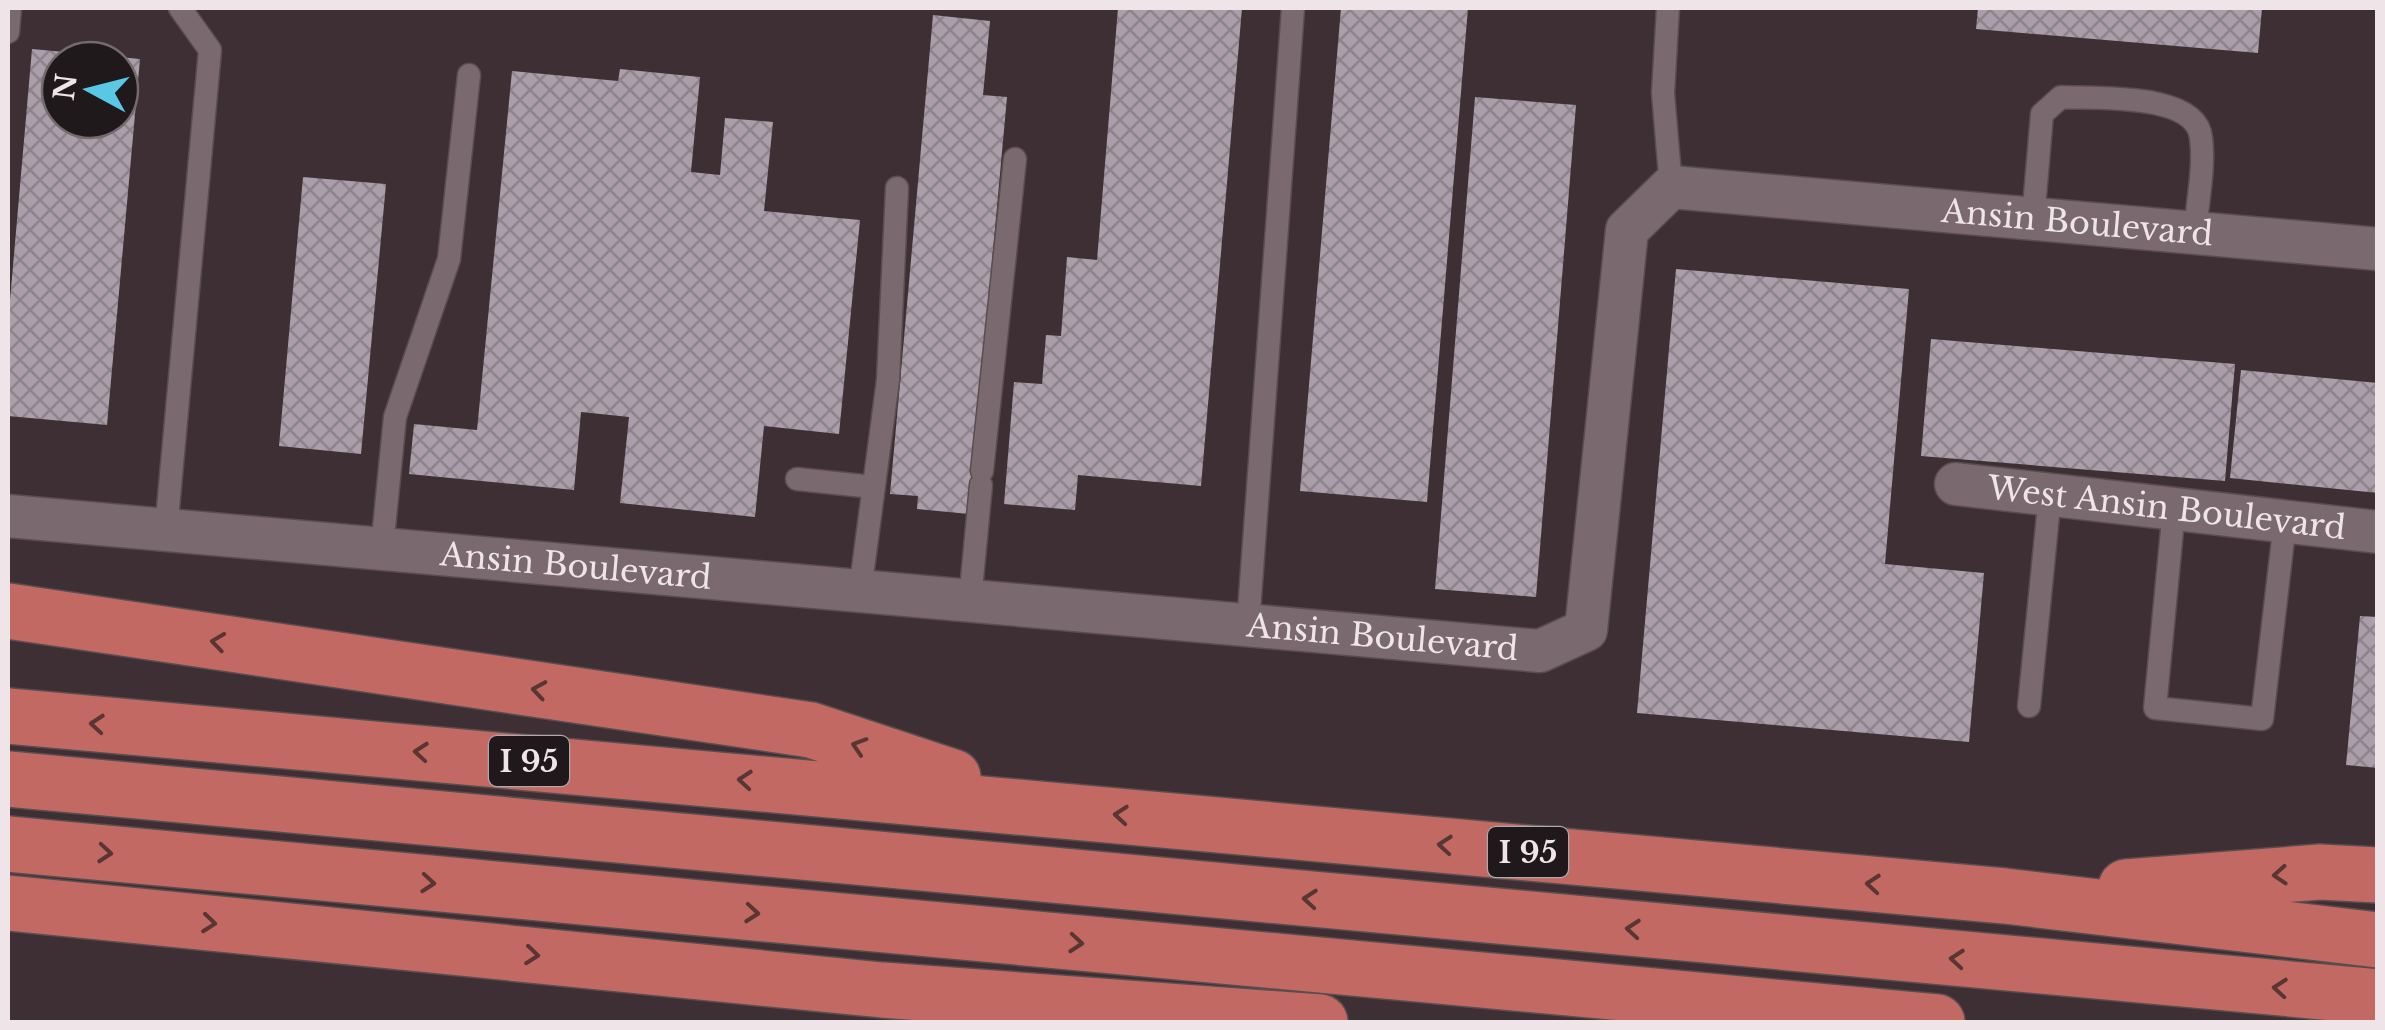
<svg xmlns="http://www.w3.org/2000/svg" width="2385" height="1030" font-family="'Libre Baskerville',serif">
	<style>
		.building { fill: url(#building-cross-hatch); fill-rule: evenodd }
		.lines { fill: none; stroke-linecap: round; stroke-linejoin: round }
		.lane-casing { stroke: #594d50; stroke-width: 25 }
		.street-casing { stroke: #594d50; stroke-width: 45 }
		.highway-casing { stroke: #594d50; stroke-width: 58 }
		.lane { stroke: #7a696e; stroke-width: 22 }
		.street { stroke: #7a696e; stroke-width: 42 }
		.highway { stroke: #c26963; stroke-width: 55 }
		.oneway { stroke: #593534 }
		.labels { text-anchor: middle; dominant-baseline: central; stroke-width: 10; stroke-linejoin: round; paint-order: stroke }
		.shield { fill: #20191b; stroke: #b1a8aa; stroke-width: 2.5 }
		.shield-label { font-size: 30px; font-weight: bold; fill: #efe5e8 }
		.street-label { font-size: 32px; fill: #efe5e8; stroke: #20191b }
	</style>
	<defs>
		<pattern id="building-cross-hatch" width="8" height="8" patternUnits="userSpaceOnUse" patternTransform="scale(2.5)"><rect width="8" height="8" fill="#ab9eaa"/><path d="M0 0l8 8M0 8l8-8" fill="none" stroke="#8d838c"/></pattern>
	</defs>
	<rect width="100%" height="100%" fill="#3d2f33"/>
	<!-- building -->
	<path class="building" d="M1118 8H1242L1201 486 1078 475 1075 510 1004 504 1014 382 1042 384 1046 335 1061 336 1067 257 1097 260Z
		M1341 8H1468L1427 502 1300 491Z
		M1978 8H2262L2258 53 1976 29Z
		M933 15 990 21 983 95 1007 97 969 514 917 509 918 496 890 494Z
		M32 49 140 59 107 425 8 416V323ZM60 60H120V120H60Z
		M620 69 700 77 691 172 720 175 725 118 773 122 764 211 860 220 839 434 764 426 755 517 620 503 629 417 581 412 574 490 409 474 414 424 477 430 512 71 618 81Z
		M1475 97 1576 105 1536 597 1435 589Z
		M303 177 386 184 361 454 279 446Z
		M1676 269 1909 289 1885 564 1984 573 1969 742 1637 713Z
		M1931 339 2235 364 2225 481 1921 456Z
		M2241 370 2378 383V493L2230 478Z
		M2360 616 2378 617V768L2346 765Z"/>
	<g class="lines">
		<defs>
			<path id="lane" d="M1668 8 1663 93 1671 187
				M8 32 10 8
				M2033 219 2042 114 2061 97C2096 99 2197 92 2201 138 2205 168 2197 203 2195 233
				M982 471 1015 159
				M797 479 873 487
				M2174 509 2155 708 2262 719 2285 522
				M166 530 210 50 180 8
				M382 548 395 417 449 259 469 75
				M860 591 888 380 897 188
				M970 600 981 485
				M1248 625 1293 8
				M2029 706 2050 495"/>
			<g id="street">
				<path id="s1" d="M1956 484 2378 532"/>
				<path id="s2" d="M8 516 1540 651 1586 630 1627 230 1671 187 2378 249"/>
			</g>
			<path id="highway" d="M8 611 811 730 953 777
				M8 716 2005 896 2378 940
				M8 779 2378 997
				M8 844 1937 1022
				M2126 887 2320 872 2378 875
				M8 903 882 990 1320 1022"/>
		</defs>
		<!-- lane casing -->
		<use href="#lane" class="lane-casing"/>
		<!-- street casing -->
		<use href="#street" class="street-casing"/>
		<!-- highway casing -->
		<use href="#highway" class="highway-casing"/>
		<!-- lane -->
		<use href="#lane" class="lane"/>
		<!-- street -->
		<use href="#street" class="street"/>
		<!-- highway -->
		<use href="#highway" class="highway"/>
	</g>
	<!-- one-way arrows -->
	<defs><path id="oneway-chevron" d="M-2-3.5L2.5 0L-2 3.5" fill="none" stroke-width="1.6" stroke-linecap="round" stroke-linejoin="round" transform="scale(2.5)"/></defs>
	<g class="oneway">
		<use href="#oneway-chevron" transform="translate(218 642) rotate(-172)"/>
		<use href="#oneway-chevron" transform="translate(539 690) rotate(-171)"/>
		<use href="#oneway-chevron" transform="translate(97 724) rotate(-175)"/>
		<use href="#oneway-chevron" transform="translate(859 746) rotate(-162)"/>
		<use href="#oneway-chevron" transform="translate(421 752) rotate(-175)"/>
		<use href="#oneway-chevron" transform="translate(745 780) rotate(-175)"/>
		<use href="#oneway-chevron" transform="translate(1121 815) rotate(-175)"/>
		<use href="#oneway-chevron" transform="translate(1445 845) rotate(-175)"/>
		<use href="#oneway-chevron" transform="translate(105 853) rotate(5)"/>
		<use href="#oneway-chevron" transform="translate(2280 875) rotate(176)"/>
		<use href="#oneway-chevron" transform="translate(428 883) rotate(5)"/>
		<use href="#oneway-chevron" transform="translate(1873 884) rotate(-175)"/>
		<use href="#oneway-chevron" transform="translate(1310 899) rotate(-175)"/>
		<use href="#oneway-chevron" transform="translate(752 913) rotate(5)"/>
		<use href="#oneway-chevron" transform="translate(209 923) rotate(6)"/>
		<use href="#oneway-chevron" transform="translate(1633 929) rotate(-175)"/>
		<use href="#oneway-chevron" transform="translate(1076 943) rotate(5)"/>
		<use href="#oneway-chevron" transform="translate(532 955) rotate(6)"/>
		<use href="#oneway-chevron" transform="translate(1957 959) rotate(-175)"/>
		<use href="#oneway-chevron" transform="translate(2280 988) rotate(-175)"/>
	</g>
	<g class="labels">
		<!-- shield labels -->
		<g class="shield">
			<rect x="489" y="736" width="80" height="50" rx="8"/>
			<rect x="1488" y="827" width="80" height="50" rx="8"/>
		</g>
		<g class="shield-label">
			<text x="529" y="761">I 95</text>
			<text x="1528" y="852">I 95</text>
		</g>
		<!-- street labels -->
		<g class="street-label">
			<text stroke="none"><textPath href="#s2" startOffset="2460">Ansin Boulevard</textPath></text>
			<text stroke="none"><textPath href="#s1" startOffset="212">West Ansin Boulevard</textPath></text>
			<text stroke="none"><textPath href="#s2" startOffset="570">Ansin Boulevard</textPath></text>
			<text stroke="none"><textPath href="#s2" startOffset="1380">Ansin Boulevard</textPath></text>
		</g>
	</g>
	<!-- border -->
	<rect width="2385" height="1030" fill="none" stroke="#efe5e8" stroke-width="20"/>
	<!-- north arrow -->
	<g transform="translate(90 90) rotate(277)"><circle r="48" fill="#20191b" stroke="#736b6d" stroke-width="2.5"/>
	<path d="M0-8L18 38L0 25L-18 38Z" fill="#59c8e5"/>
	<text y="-15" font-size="28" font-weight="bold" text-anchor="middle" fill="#efe5e8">N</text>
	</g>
</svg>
